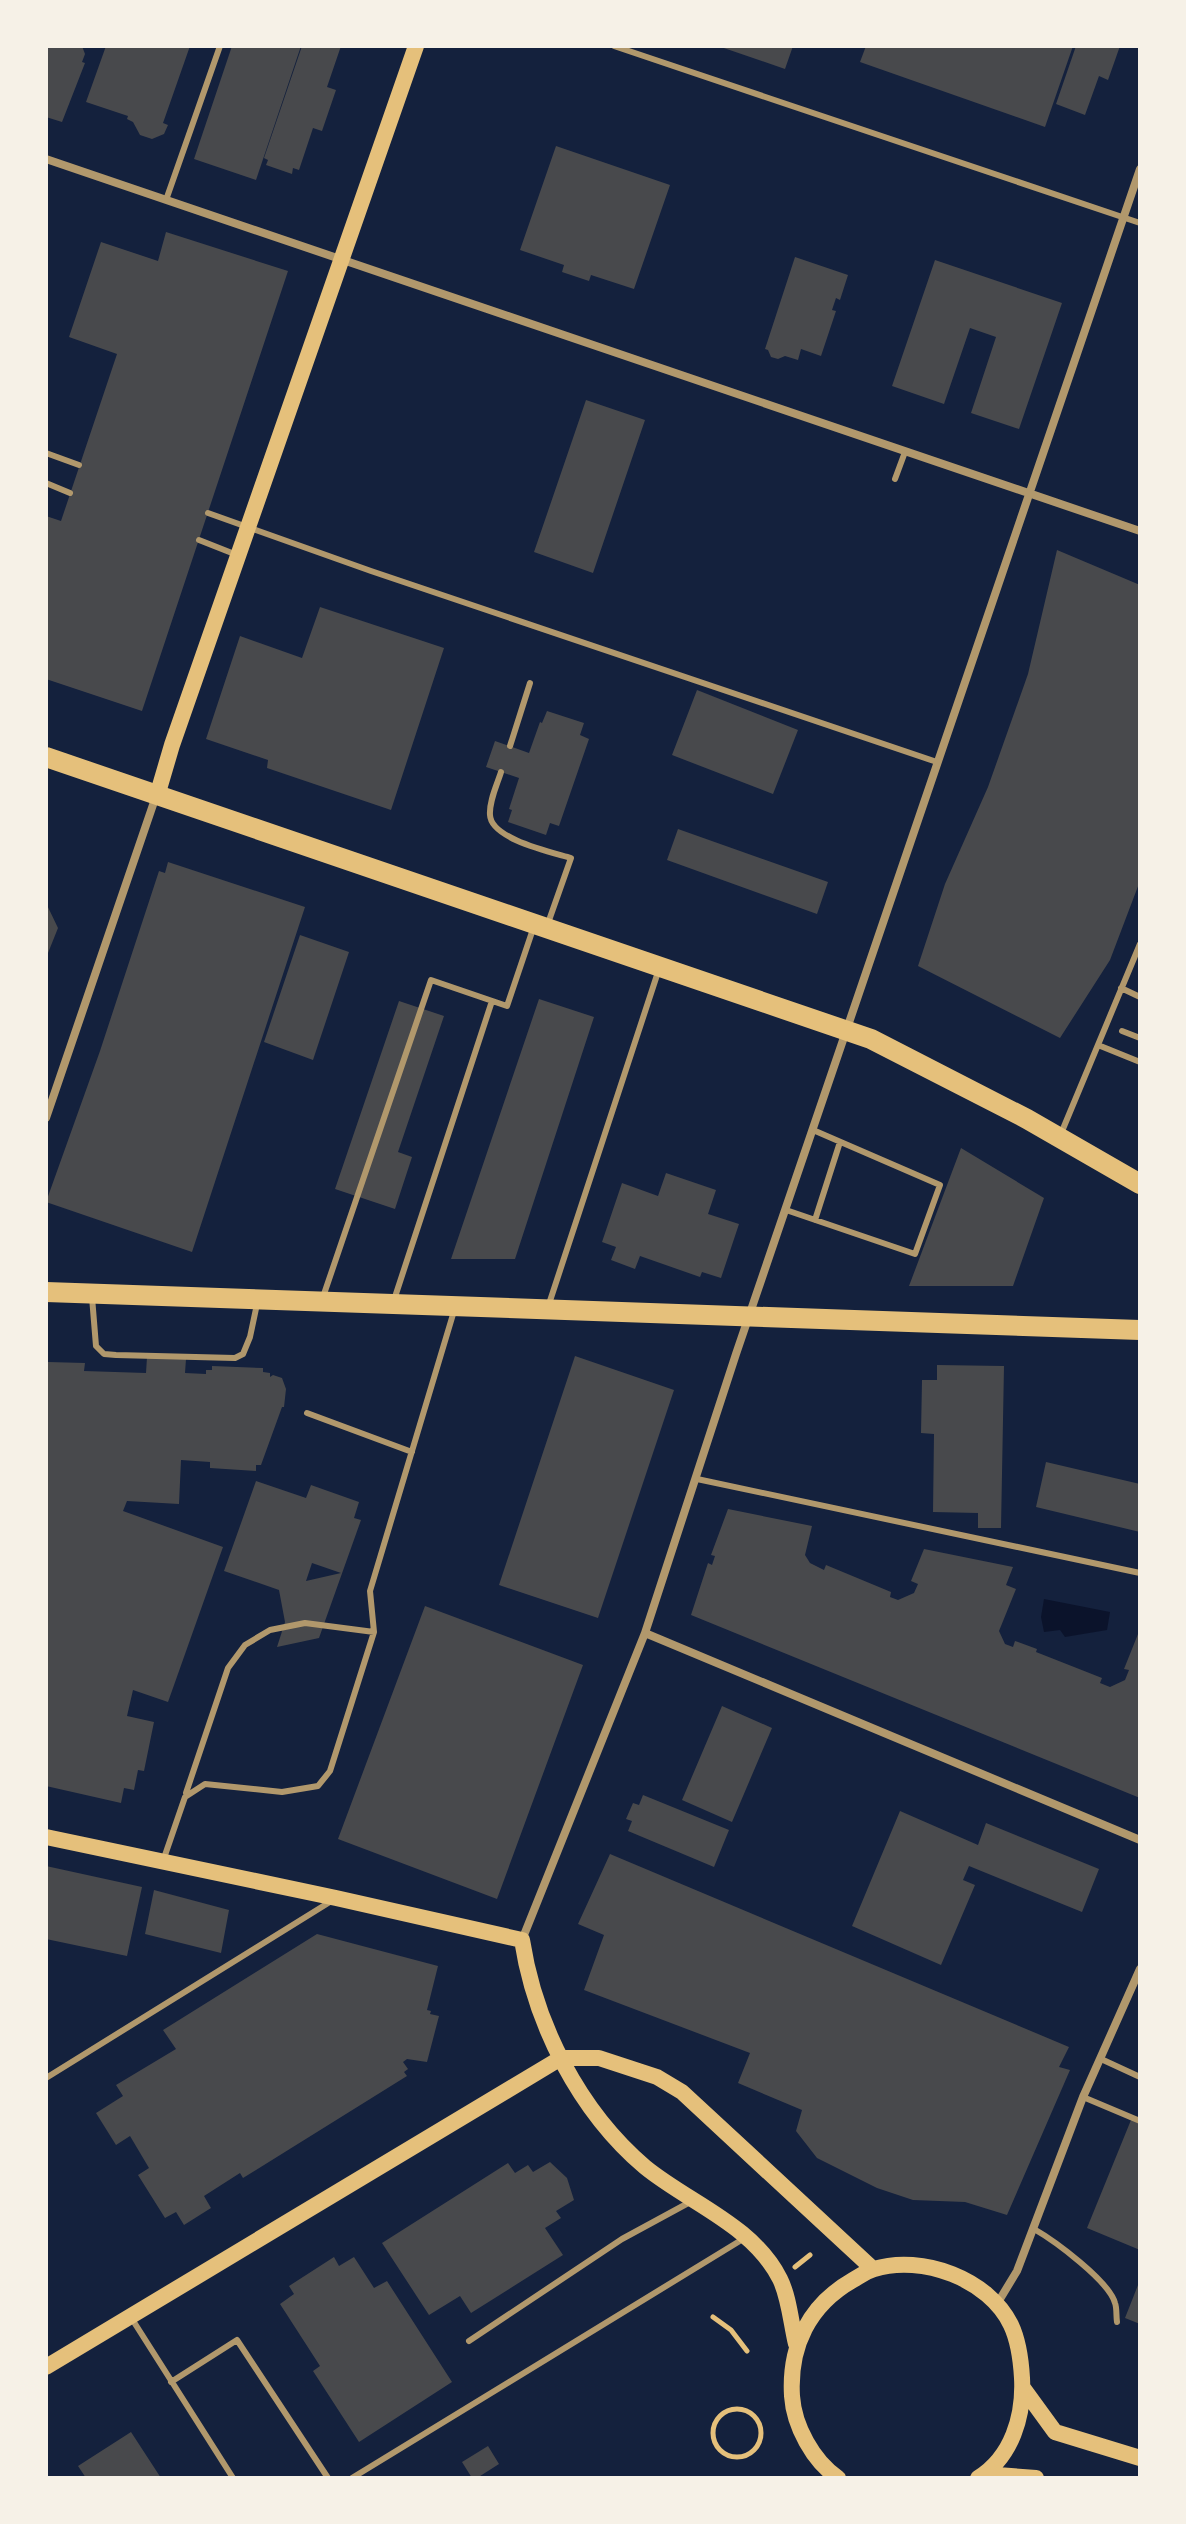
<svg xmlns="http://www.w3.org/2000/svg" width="1186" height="2524" font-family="'Fira Sans',sans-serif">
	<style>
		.water { fill: #0b132b }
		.building { fill: #48494c; fill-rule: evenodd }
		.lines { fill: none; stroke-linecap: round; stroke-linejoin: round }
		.path { stroke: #e5c07b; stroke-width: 5 }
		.service { stroke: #b1986c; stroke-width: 6 }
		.minor { stroke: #b1986c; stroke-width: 8 }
		.secondary { stroke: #e5c07b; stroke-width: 16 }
		.primary { stroke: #e5c07b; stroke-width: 20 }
	</style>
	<rect width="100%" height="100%" fill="#14213d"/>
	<!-- water -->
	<path class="water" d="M1044 1599 1110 1612 1107 1630 1065 1637 1060 1630 1044 1632 1041 1617Z"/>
	<!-- building -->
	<path class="building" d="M46 46H82L85 54 82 62 85 63 62 122 46 117Z
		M106 46H190L163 123 168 125 164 134 152 139 140 135 133 122 127 119 128 116 86 102Z
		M232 46H301L256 180 194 159Z
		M302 46H341L327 87 336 90 322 131 313 128 299 170 293 168 292 174 266 165 268 160 264 158Z
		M718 46H793L785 69Z
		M866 46H1073L1045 127 860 62Z
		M1076 46H1120L1108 80 1099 76 1085 115 1056 104Z
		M556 146 670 185 634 289 591 275 589 281 562 272 564 265 520 250Z
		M166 232 288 271 142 711 46 679V516L61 521 117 354 69 337 101 242 158 261Z
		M795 257 848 275 840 300 836 298 832 310 836 311 821 356 801 349 798 360 785 356 778 359 771 357 768 350 765 349Z
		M935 260 1062 303 1019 429 971 413 996 337 970 328 944 404 892 386Z
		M586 400 645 420 593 573 534 552Z
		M1057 550 1140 585V881L1110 960 1060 1038 918 966 945 884 988 787 1028 674Z
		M320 607 444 648 391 810 267 768 268 760 206 739 240 636 302 658Z
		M697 690 798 730 773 794 672 755Z
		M547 711 584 723 580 735 589 739 559 826 550 823 546 835 508 822 512 810 509 809 519 778 486 767 495 741 529 753 540 722 542 723Z
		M678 829 828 882 817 914 667 860Z
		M168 862 305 907 192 1252 46 1202 100 1051 159 871 165 873Z
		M46 903 58 928 46 958Z
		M300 935 349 952 313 1060 264 1042Z
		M539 999 594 1017 515 1259H451Z
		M399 1001 444 1016 398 1152 412 1157 395 1209 335 1189Z
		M961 1148 1044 1198 1013 1286H909Z
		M666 1173 716 1190 708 1214 739 1224 721 1278 702 1272 700 1277 640 1256 635 1269 611 1260 616 1247 602 1242 622 1183 658 1196Z
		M575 1356 674 1390 598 1618 499 1585Z
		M147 1357 186 1359 185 1373 206 1374V1370H212V1366L263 1368V1372L270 1373V1377L273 1375 282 1378 286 1389 284 1407H282L261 1465H256V1471L210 1468V1462L181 1460 179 1504 127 1501 123 1511 223 1547 168 1702 133 1690 127 1716 154 1722 144 1771 138 1770 134 1790 124 1788 121 1803 46 1786V1370L48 1362 85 1363 84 1371 146 1373Z
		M937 1365 1004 1366 1001 1528H978V1513L933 1512 934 1434 921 1433 922 1380H937Z
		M1046 1462 1140 1484V1532L1036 1507Z
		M256 1481 306 1498 311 1485 359 1502 354 1518 361 1520 319 1638 277 1647 285 1622 279 1590 224 1571ZM312 1563 341 1573 306 1581Z
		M728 1509 812 1526 805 1555 810 1563 824 1570 826 1565 891 1592 890 1597 898 1600 914 1593 918 1584 911 1581 924 1549 1013 1567 1006 1585 1016 1589 999 1631 1005 1644 1013 1647 1015 1641 1037 1649 1036 1652 1102 1678 1100 1683 1110 1687 1125 1680 1129 1670 1124 1669 1140 1629V1798L691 1615 708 1563 712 1565 715 1556 711 1555Z
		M425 1606 583 1665 497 1899 338 1839Z
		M722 1706 772 1728 732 1822 682 1800Z
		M643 1795 729 1830 714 1867 628 1831 632 1821 626 1819 633 1803 639 1805Z
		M900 1811 978 1845 986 1823 1099 1869 1082 1912 969 1866 963 1880 975 1885 941 1965 852 1926Z
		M610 1854 1069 2047 1059 2067 1070 2070 1007 2215 965 2202 913 2200 877 2188 817 2158 796 2131 802 2110 738 2083 750 2053 584 1990 604 1935 578 1924Z
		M46 1866 142 1887 127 1956 46 1939Z
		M154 1890 229 1910 221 1953 145 1934Z
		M317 1934 438 1966 427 2010 431 2011 430 2014 439 2016 427 2062 407 2059 403 2062 408 2069 404 2072 407 2076 243 2178 240 2173 204 2196 211 2208 184 2225 176 2212 165 2218 138 2175 149 2168 130 2136 116 2145 96 2113 123 2096 116 2085 176 2049 163 2030Z
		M1131 2120 1140 2124V2250L1087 2228Z
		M550 2162 567 2178 574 2200 556 2211 561 2218 545 2228 563 2255 471 2313 460 2296 429 2315 382 2243 508 2163 515 2173 528 2165 533 2172Z
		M334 2257 339 2266 354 2257 374 2288 387 2281 452 2382 359 2442 313 2371 320 2366 280 2304 294 2294 289 2286Z
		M1140 2280V2324L1125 2318Z
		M131 2432 161 2478H86L78 2466Z
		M488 2446 499 2464 477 2478H472L462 2462Z"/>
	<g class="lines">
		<!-- path -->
		<path class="path" d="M795 2267 810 2255
			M713 2317 731 2330 747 2351
			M713 2433a24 24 0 1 1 48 0a24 24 0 1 1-48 0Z"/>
		<!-- service -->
		<path class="service" d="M614 46 1140 223
			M166 200 220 46
			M46 453 79 465
			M895 479 905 452
			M46 483 70 493
			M208 513 371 571 937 762
			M199 540 237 555
			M510 746 530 683
			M501 772C497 785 489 801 490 815 491 839 551 852 571 858L547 926
			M1121 988 1140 997
			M1122 1031 1140 1038
			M1098 1045 1140 1062
			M1060 1136 1140 944
			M786 1210 915 1254 940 1185 813 1130
			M815 1220 840 1142
			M92 1297 96 1346 104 1354 116 1355 235 1358 243 1354 250 1337 257 1304
			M323 1297 431 980 507 1006 533 929
			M394 1300 492 1001
			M548 1307 658 972
			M307 1413 412 1452
			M697 1479 1140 1573
			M186 1793 228 1668 245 1645 270 1630 305 1623 374 1632
			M163 1861 185 1797 205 1784 282 1792 318 1786 330 1771 374 1632 370 1591 454 1311
			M1101 2059 1140 2077
			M46 2078 333 1900
			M1083 2097 1140 2121
			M1034 2229C1055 2241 1109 2281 1115 2303 1117 2308 1116 2316 1117 2322
			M132 2319 233 2478
			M469 2341 622 2239 692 2201
			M171 2382 237 2340 328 2478
			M352 2478 743 2239"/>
		<!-- minor -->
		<path class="minor" d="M46 159 1140 531
			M46 1118 156 796
			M645 1633 1140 1840
			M522 1940 645 1633 736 1354 1140 169
			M997 2304 1017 2271 1083 2097 1140 1969"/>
		<!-- secondary -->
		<path class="secondary" d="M157 796 172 745 416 46
			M46 1837 336 1898 522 1940C535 2024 579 2111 645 2167 689 2203 753 2225 780 2279 789 2297 791 2323 796 2344
			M561 2058H599L657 2077 682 2092 873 2269
			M46 2367 561 2058
			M1023 2388 1055 2432 1140 2458
			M984 2474 1036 2478
			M838 2478C813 2461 794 2426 792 2396 789 2346 809 2305 853 2280 860 2276 867 2271 874 2269 922 2254 989 2279 1011 2325 1019 2342 1021 2360 1022 2378 1024 2416 1012 2457 978 2478"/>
		<!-- primary -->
		<path class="primary" d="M46 757 871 1039 1027 1119 1140 1184
			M46 1292 1140 1330"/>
	</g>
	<!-- border -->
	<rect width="1186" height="2524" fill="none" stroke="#f6f1e7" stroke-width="96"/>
</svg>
